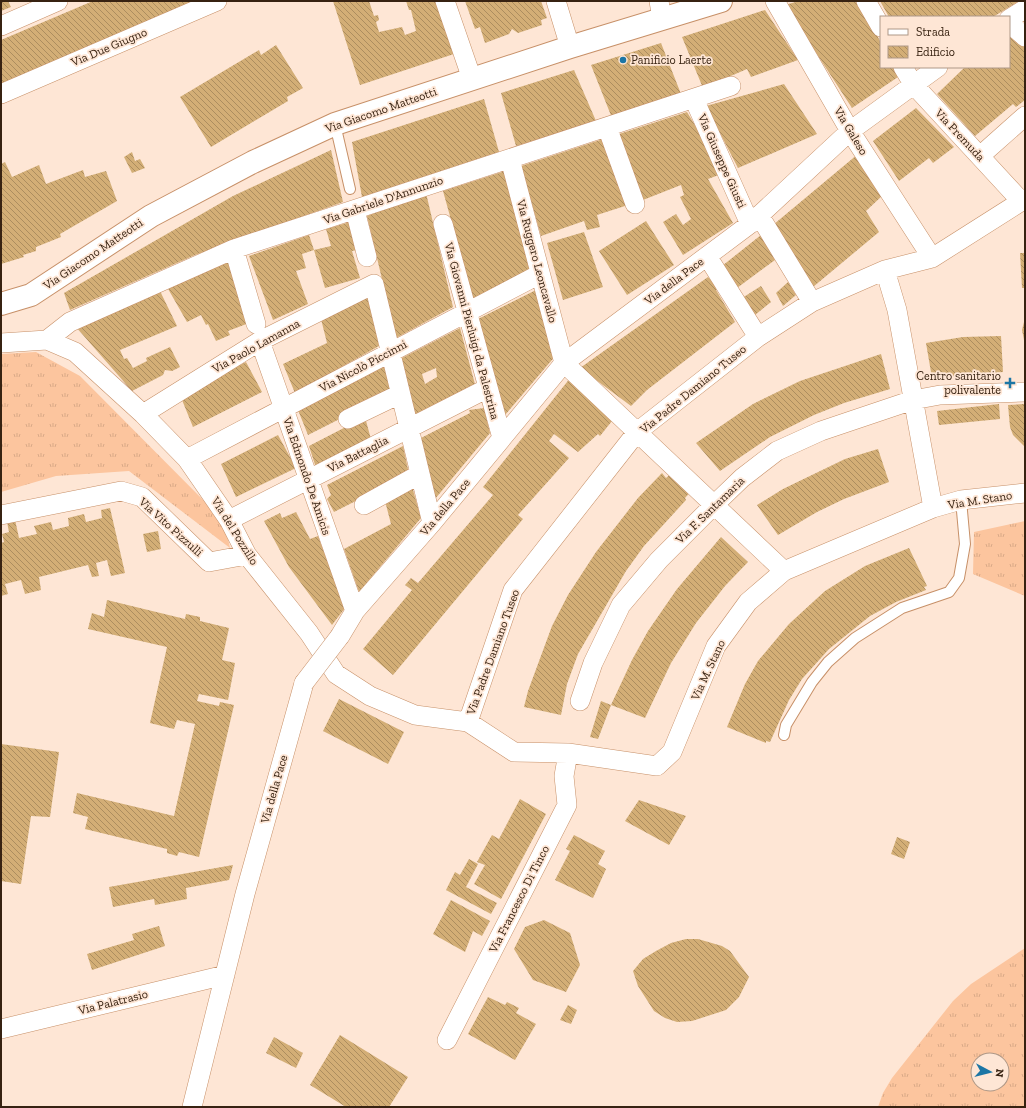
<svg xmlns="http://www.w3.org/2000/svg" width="1026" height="1108" font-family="'Zilla Slab',serif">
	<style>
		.grass { fill: url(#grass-tufts); fill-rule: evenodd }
		.building { fill: url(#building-back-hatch); fill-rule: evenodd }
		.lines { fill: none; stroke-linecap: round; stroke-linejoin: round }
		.service-casing { stroke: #c79068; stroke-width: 12 }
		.minor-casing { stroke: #c79068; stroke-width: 20 }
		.tertiary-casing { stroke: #c79068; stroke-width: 24 }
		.service { stroke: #fff; stroke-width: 10 }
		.minor { stroke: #fff; stroke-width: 19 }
		.tertiary { stroke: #fff; stroke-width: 22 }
		.minor-bridge-casing { stroke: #c79068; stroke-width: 20; stroke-linecap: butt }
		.minor-bridge { stroke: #fff; stroke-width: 19 }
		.poi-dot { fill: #1c76a5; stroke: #fee6d5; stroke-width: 1.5 }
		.labels { text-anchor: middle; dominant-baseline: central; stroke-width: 3.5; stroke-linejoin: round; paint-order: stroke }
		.street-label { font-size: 12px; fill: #372211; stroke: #fee6d5 }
		.poi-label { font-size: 12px; fill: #372211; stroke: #fee6d5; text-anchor: start }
	</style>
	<defs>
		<pattern id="grass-tufts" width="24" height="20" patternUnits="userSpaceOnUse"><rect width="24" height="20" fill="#fcc59e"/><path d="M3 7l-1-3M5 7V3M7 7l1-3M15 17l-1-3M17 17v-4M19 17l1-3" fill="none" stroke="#d9a987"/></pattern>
		<pattern id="building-back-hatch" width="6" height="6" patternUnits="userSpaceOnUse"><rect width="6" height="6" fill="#d3ae76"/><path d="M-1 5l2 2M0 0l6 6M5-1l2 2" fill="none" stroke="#ac8d5f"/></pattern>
	</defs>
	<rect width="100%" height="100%" fill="#fee6d5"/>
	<!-- grass -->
	<path class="grass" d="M36 352 80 376 224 521 230 548 129 471 56 476 1 492V354Z
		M1025 521V596L973 574 974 532Z
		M1025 948V1107H878L883 1093 892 1078 953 1001 971 984ZM978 1060H1002V1084H978Z"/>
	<!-- building -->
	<path class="building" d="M1 1H8L11 7 1 11Z
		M93 1H195L1 84V40Z
		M333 1H369L374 16 378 15 379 20 376 22 379 32 402 27 405 35 416 31 411 10H409L406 1H439L460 52 360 85Z
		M465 1H541L547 18 541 20 542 25 518 33 512 29 509 34 485 43 480 27 475 29Z
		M799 1H859L881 43V67H893L898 77 852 108 785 5Z
		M880 1H1019L993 17H889Z
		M765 10 798 60 751 77 747 69 703 88 682 37Z
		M1009 29 1025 46V100L1016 107 1013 104 975 136 937 94 965 67H1009Z
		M661 43 681 94 612 118 591 65Z
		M276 45 303 88 287 97 288 101 211 147 180 97 259 50 261 55Z
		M574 70 596 121 516 146 501 93Z
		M784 84 817 134 738 168 706 106Z
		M484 99 499 152 362 197 352 142Z
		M916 108 954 147 933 163 929 158 899 181 873 141Z
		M687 112 724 173 708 179 733 223 683 255 663 222 676 214 683 225 691 219 680 197 684 195 681 185 643 200 619 134Z
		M603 139 628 205 597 215 600 227 587 230 584 221 541 236 521 166Z
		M331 150 343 202 195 255 70 310 64 293 233 196Z
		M132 152 135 161 140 159 145 168 132 173 124 157Z
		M858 154 883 195 866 211 879 232 813 287 773 225Z
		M5 162 12 177 39 165 46 184 83 170 85 177 106 171 117 201 60 234 61 237 36 247V251L23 255 24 257 1 264V164Z
		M505 171 533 269 473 299 443 191Z
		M426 193 453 307 396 338 367 216Z
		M646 221 674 265 627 295 599 251Z
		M350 222 358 250 352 251 360 278 325 288 314 250 331 246 326 229Z
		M584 232 603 287 563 300 547 243Z
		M309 235 314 250 302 254 306 268 296 271 308 304 273 320 249 256Z
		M761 235 775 260 737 288 722 266Z
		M1020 253H1025V288H1022Z
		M229 261 249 323 228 331 230 335 216 341 208 324 206 325 201 315 187 322 167 287Z
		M708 277 718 288 716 290 735 322 647 390 631 406 580 368Z
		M788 282 796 295 783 306 776 293Z
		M761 286 771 302 750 319 739 300Z
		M538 289 557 354 505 415 478 319Z
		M160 291 177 326 120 350 124 359 127 358 133 368 147 361 146 358 170 347 180 367 172 371 165 370 163 375 132 391 76 327Z
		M369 296 379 346 295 393 283 364 327 343 321 319Z
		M1024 322H1025V345L1022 330Z
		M460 328 476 388 415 418 400 359ZM436 368 437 377 425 384 422 374Z
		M1001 336 1003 372 932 378 926 343 963 337Z
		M881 354 890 389 844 403 814 415 770 437 720 471 696 443 753 404 800 381Z
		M246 362 262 392 193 427 180 395Z
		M384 366 391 393 308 435 298 410Z
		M571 377 616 416 600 436 598 434 578 452 554 434 549 441 569 458 518 515 523 519 393 675 363 649 412 590 405 585 411 578 418 583 493 495 483 487Z
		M999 404 1000 419 939 425 937 411Z
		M1024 404 1025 422V447L1013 435 1010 427 1008 405Z
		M484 408 490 433 435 499 419 439 470 413 469 410Z
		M365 417 372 443 317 471 309 446Z
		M278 435 296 468 236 497 221 464Z
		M403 446 409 474 334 512 327 499 331 495 327 485Z
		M878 449 889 482 844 499 817 512 778 535 757 505 783 489 845 459Z
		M673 472 693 489 685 498 686 500 644 546 626 571 578 654 567 684 561 715 524 707 528 691 552 626 568 595 596 552 638 498 662 473 666 478Z
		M411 483 421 518 359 592 344 549 391 524 384 497Z
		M110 508 125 573 111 576 107 560 96 563 99 576 92 577 88 565 39 577 41 590 25 594 21 580 5 584 8 594 1 596V543L4 542 2 534 9 532 6 517 14 515 19 538 37 534 34 526 51 522 53 530 69 526 68 518 84 514 86 522 102 518 101 510Z
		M296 512 310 539 318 536 345 608 332 625 289 567 264 521 280 513 282 518Z
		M158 531 161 549 147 552 143 534Z
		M721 537 748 562 725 586 696 623 671 663 645 718 611 705 632 660 648 631 677 589Z
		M909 548 927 586 924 587 926 590 896 602 870 616 829 649 802 679 789 700 770 742 766 741V743L727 727 745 684 758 661 789 624 825 591 865 566Z
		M107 600 185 619 186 614 200 617V621L229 628 222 660 235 663 228 700 199 694 197 701 219 706 220 702 234 705 199 857 179 852 177 856 167 853V849L85 829 88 817 73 813 77 793 174 816 195 724 177 720 174 729 150 723 167 647 88 629 92 613 104 617Z
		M339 699 404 732 388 764 323 731Z
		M601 701 611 705 598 739 590 737Z
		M1 744 59 752 50 817 31 816 21 884 1 881Z
		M520 799 546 814 501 899 474 884 485 865 477 862 492 835 499 839Z
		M639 800 686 816 669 845 625 821Z
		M574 835 605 851 598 864 606 869 593 898 555 880 570 851 566 849Z
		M897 837 910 842 904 859 891 854Z
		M469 859 478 864 466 887 497 903 491 914 446 890 455 872 460 875Z
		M233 865 229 880 186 888 187 899 155 905 154 899 113 907 109 887Z
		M451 900 490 921 482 936 473 931 465 952 433 934Z
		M544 920 570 933 580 965 566 992 533 980 514 949 525 927Z
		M159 926 165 946 92 970 87 954 134 940 132 934Z
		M686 939H698L722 946 730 951 749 977 739 997 726 1010 692 1021 677 1022 665 1018 654 1011 638 986 633 971 643 959 656 951 671 943Z
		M488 997 505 1005 507 1002 519 1008 516 1013 536 1024 515 1060 468 1034Z
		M568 1005 577 1010 571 1024 560 1020Z
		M340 1035 408 1077 389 1107H346L310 1085Z
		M274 1037 303 1053 296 1068 266 1053Z"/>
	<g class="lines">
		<defs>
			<path id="service" d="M335 124 350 189
				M784 735 786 725 812 682 828 662 855 638 902 608 949 592 959 578 965 544 961 500"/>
			<path id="minor" d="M445 1 472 79
				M556 1 570 47
				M659 1 662 19
				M775 1 850 131 932 258
				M866 1 881 27
				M1009 19 1025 9
				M1009 23 1025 37
				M1 26 58 1
				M903 67 913 84 1021 201
				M1 94 217 1
				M694 99 750 224
				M607 127 635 204
				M980 156 1025 116
				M510 159 564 363 784 571
				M355 210 367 257
				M759 215 812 302
				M443 224 502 438
				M234 249 256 324
				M707 256 758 337
				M885 270 897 310 933 508
				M47 340 70 322 234 249 731 86
				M260 341 355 611
				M1 343 47 340 75 352 143 414 187 459 229 520 247 555 309 633 336 674 370 696 415 715 468 722 514 752 568 753 657 766 672 752 716 646 748 602 784 571 933 508 961 500 1025 493
				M143 414 260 341 374 284 432 523
				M348 419 400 394
				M187 459 540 274
				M364 505 420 474
				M1 515 121 491 142 497 209 562 247 555
				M229 520 488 388
				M340 636 355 611 432 523 564 363 750 224 850 131 938 67
				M580 701 593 663 621 605 659 560 714 505 742 478 777 451 821 431 913 400 940 395 1025 392
				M468 722 513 590 637 432 758 337 812 302 885 270 932 258 1025 199
				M1 1029 225 975
				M447 1040 567 805 564 776 568 753
				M192 1107 245 894 304 683"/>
			<path id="tertiary" d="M1 304 31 295 151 216 253 162 335 124 570 47 721 1"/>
		</defs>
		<!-- service casing -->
		<use href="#service" class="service-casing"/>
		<!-- minor casing -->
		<use href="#minor" class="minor-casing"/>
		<!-- tertiary casing -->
		<use href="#tertiary" class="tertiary-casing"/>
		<!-- service -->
		<use href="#service" class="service"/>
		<!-- minor -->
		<use href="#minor" class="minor"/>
		<!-- tertiary -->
		<use href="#tertiary" class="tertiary"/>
		<defs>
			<path id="minor-bridge" d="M304 683 340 636"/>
		</defs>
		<!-- minor-bridge casing -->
		<use href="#minor-bridge" class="minor-bridge-casing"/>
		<!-- minor-bridge -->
		<use href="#minor-bridge" class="minor-bridge"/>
	</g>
	<!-- markers -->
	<g class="poi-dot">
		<circle cx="623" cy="60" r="4"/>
		<path d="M1008 377h4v4h4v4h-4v4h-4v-4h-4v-4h4z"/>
	</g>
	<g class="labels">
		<!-- street labels -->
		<g class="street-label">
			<text transform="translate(109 47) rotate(-23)">Via Due Giugno</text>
			<text transform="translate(381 110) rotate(-19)">Via Giacomo Matteotti</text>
			<text transform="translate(851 131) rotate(59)">Via Galeso</text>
			<text transform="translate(960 135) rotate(47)">Via Premuda</text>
			<text transform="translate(722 161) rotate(66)">Via Giuseppe Giusti</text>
			<text transform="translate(383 200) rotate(-19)">Via Gabriele D'Annunzio</text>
			<text transform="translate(93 254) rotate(-34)">Via Giacomo Matteotti</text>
			<text transform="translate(537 261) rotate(75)">Via Ruggero Leoncavallo</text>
			<text transform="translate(674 281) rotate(-37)">Via della Pace</text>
			<text transform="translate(472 331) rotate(75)">Via Giovanni Pierluigi da Palestrina</text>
			<text transform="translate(256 346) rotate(-29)">Via Paolo Lamanna</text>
			<text transform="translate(363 366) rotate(-28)">Via Nicolò Piccinni</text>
			<text transform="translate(693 389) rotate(-39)">Via Padre Damiano Tuseo</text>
			<text transform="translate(358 454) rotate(-27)">Via Battaglia</text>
			<text transform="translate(307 476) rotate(71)">Via Edmondo De Amicis</text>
			<text transform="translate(980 500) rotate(-9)">Via M. Stano</text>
			<text transform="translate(445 507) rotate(-50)">Via della Pace</text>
			<text transform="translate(710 510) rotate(-44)">Via F. Santamaria</text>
			<text transform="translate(171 527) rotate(42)">Via Vito Pizzulli</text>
			<text transform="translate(235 531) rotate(58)">Via del Pozzillo</text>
			<text transform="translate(493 652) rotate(-70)">Via Padre Damiano Tuseo</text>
			<text transform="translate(708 670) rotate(-65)">Via M. Stano</text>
			<text transform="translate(274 789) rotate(-74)">Via della Pace</text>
			<text transform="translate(519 899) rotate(-63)">Via Francesco Di Tinco</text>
			<text transform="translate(113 1002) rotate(-14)">Via Palatrasio</text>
		</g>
		<!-- poi labels -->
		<g class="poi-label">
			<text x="631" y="60">Panificio Laerte</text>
			<text x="1001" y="376" text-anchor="end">Centro sanitario<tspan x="1001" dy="14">polivalente</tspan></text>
		</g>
	</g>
	<!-- border -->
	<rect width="1026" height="1108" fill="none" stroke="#372211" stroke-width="4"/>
	<!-- legend -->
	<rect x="880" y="16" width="130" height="52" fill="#fee6d5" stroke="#ae9887"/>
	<rect x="888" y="29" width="20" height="6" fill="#ffffff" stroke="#ae9887"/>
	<text x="916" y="36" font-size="12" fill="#372211">Strada</text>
	<rect x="888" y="46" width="20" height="12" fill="url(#building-back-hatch)" stroke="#ae9887"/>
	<text x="916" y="56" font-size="12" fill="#372211">Edificio</text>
	<!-- north arrow -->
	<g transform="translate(990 1072) rotate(97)"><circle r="19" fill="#fee6d5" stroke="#ae9887"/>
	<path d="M0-3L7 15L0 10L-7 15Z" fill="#1c76a5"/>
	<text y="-6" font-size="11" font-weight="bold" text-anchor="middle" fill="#372211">N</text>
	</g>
</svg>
